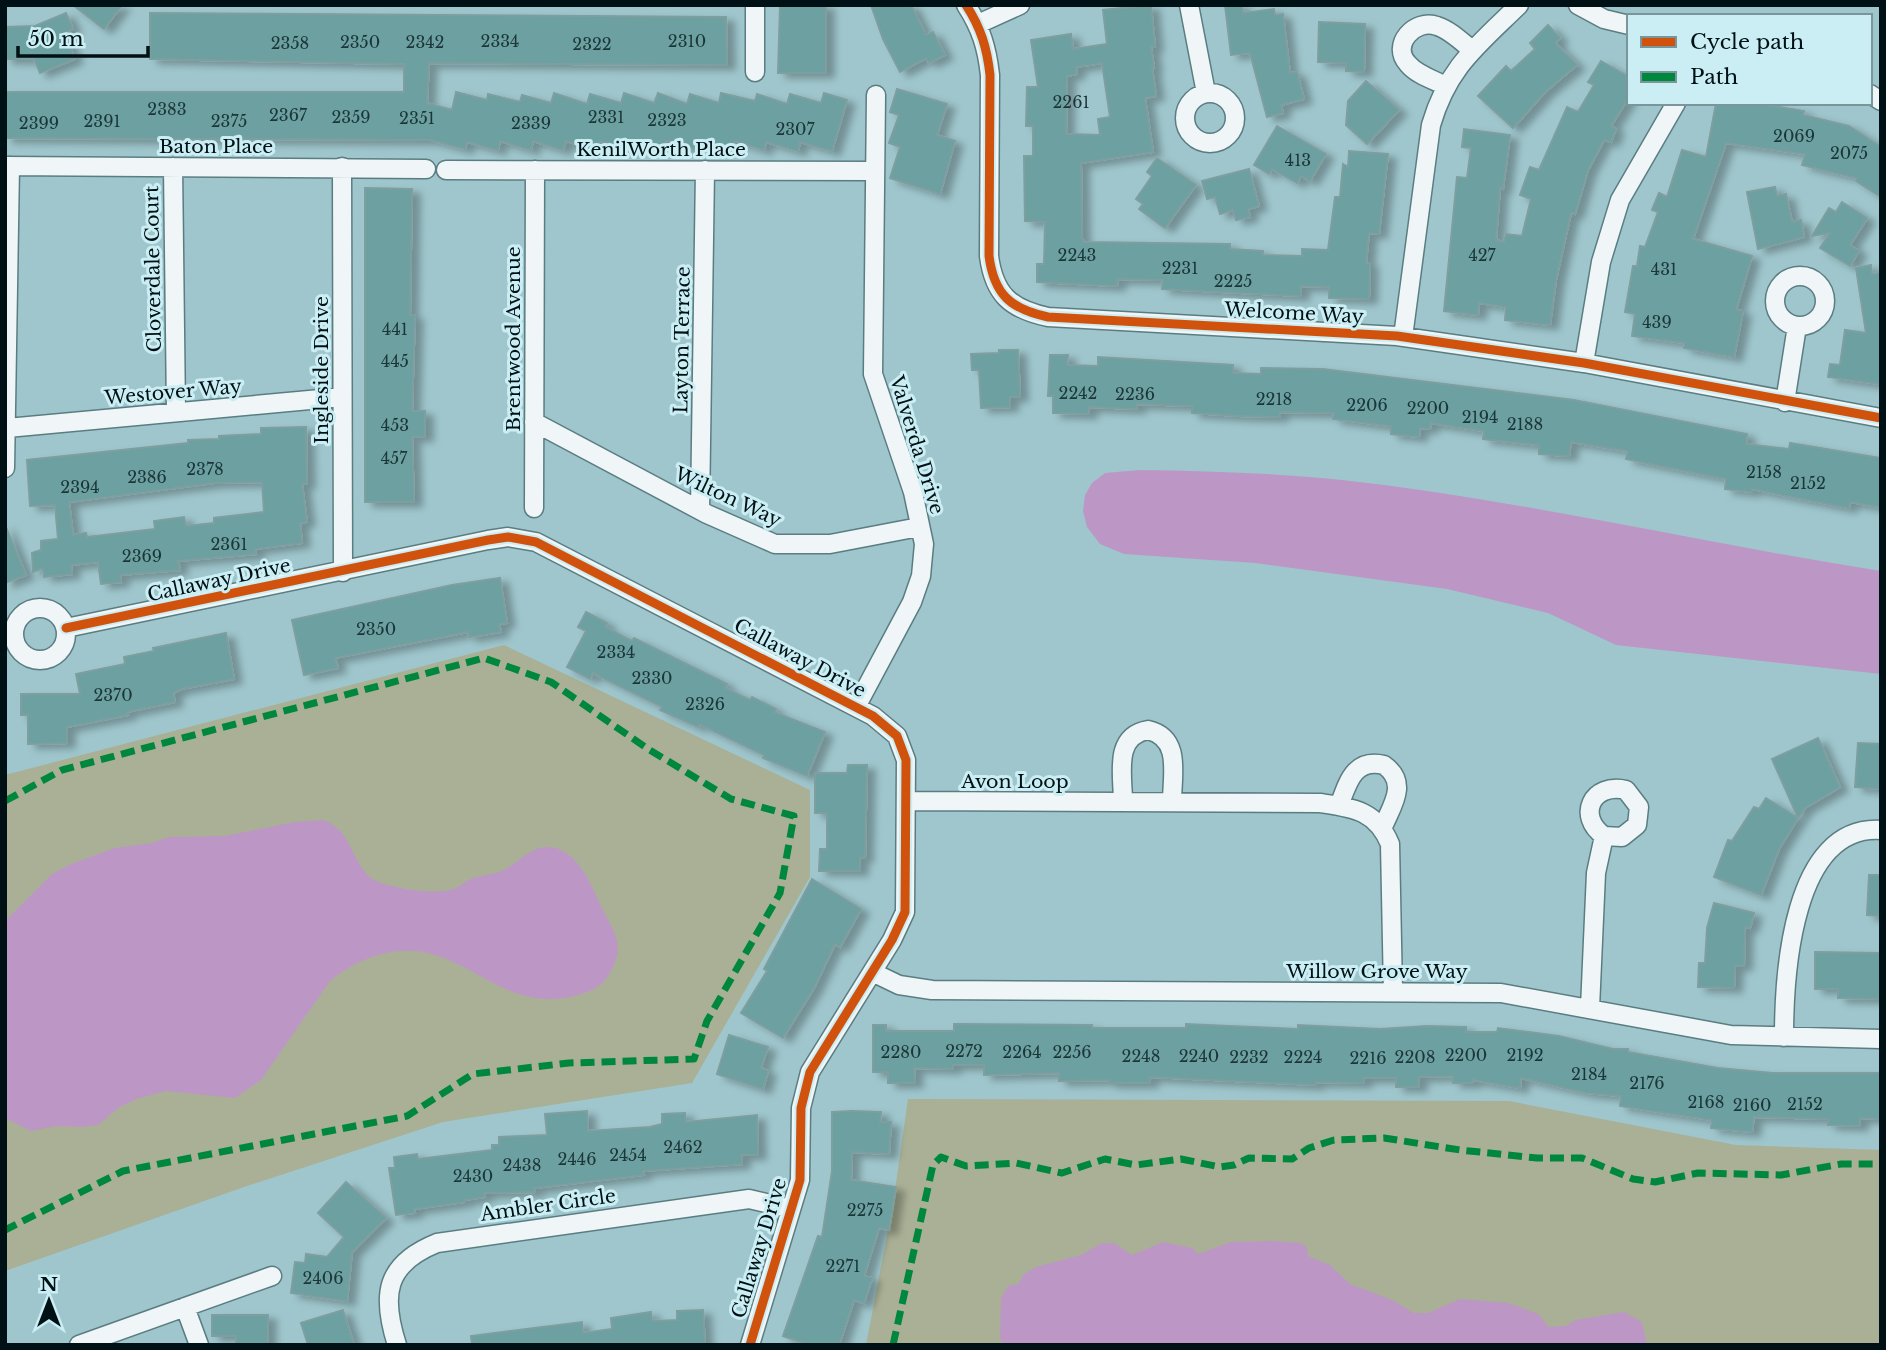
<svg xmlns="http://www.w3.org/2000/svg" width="1886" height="1350" font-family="'Libre Baskerville',serif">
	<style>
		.green { fill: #a9b095 }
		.water { fill: #bc97c6 }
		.building { fill: #6ca0a1; stroke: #7e9ea0; stroke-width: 2; fill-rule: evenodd; filter: url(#shadow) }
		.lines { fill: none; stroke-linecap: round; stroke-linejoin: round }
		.minor-casing { stroke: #5a7d82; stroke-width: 21 }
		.minor { stroke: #f0f6f7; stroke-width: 18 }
		.quiet { stroke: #00873e; stroke-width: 7; stroke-dasharray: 14 7; stroke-linecap: butt }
		.cycleway-casing { stroke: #caeef4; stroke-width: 13 }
		.cycleway { stroke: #d1520d; stroke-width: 9 }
		.labels { text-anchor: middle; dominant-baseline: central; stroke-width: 6; stroke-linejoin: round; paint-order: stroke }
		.number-label { font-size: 16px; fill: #1b3538 }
		.street-label { font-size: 19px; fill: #001115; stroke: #caeef4 }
	</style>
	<defs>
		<filter id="shadow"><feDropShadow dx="8" dy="4.5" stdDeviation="3.5" flood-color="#0004"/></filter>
	</defs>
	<rect width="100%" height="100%" fill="#9ec6cc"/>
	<!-- green -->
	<path class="green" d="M504 645 810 790V877L692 1083 443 1122 244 1187 5 1271V775Z
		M908 1099 1509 1101 1736 1145 1881 1150V1345H866L893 1204Z"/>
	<!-- water -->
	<path class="water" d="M1140 470C1208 471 1275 473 1342 480 1523 500 1701 543 1881 571V674L1616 645 1548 613 1447 589 1255 563 1124 554 1100 544 1087 527 1083 511 1085 495 1092 483 1105 473Z
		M323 820C356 831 352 875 381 883 401 889 429 894 450 890 458 889 465 881 473 878 482 875 494 875 504 870 517 864 529 848 545 847 575 845 590 882 600 904 609 924 624 940 615 962 606 983 599 989 578 995 507 1015 471 954 413 951 383 949 353 962 330 981L261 1080 235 1098 166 1091 136 1099 118 1108 98 1125 82 1127 56 1126 31 1131 5 1118V921L52 874 71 864 115 848 152 843 169 837 225 836 295 822Z
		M1271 1241 1302 1243 1307 1248 1308 1256 1330 1265 1350 1284 1392 1300 1414 1313H1428L1460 1299 1508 1303 1538 1314 1549 1327 1566 1326 1575 1320 1624 1312 1642 1322 1647 1345H1006L1000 1340 1001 1298 1008 1286 1018 1284 1024 1274 1036 1267 1081 1255 1102 1243H1114L1132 1255 1163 1242 1192 1248 1198 1254 1231 1242Z"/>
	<!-- building -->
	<path class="building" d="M73 5H122L104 29Z
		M780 5H826V73H778Z
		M871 5H911L926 35 933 32 945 55 929 63 926 58 900 72 883 39Z
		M1151 5 1155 47H1151L1154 68H1152L1156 96 1145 98 1153 152 1081 163 1082 238 1084 242 1230 244V249L1263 251V255L1302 256V249L1328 250 1335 197H1340L1343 164 1348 167 1349 151 1388 154 1379 234 1369 233 1366 263H1370L1369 299 1329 298V287L1301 286V296L1162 289 1163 280 1118 279 1117 286 1037 282V264H1044L1045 222 1025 221 1024 156H1033V126H1026L1027 87H1038L1031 40 1071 34 1073 49 1107 44 1103 10ZM1102 63 1110 117 1098 119 1100 135 1066 134 1067 76 1077 74 1076 67Z
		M1225 5H1242L1243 13 1274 9 1275 15 1283 14 1290 73 1297 72 1304 99 1281 105 1283 113 1267 117 1250 53 1231 55Z
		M66 13 73 29 64 33 75 59 40 73 34 59H5V27L35 26Z
		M150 13 726 17 727 65 429 63 427 103 452 110 456 92 487 100 488 94 520 102 522 95 551 103 554 93 587 104 590 94 621 103 624 93 654 103 658 93 687 104 690 94 719 103 721 93 755 101 757 94 787 104 790 94 821 103 824 93 847 100 832 151 800 142 798 151 766 142 764 150 735 141 733 149 700 142 697 150 666 140 662 151 633 141 630 150 600 141 597 150 566 141 563 150 533 141 531 150 500 141 498 150 467 142 465 149 431 140 5 138V92H404V64L150 59Z
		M1319 22 1365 24 1364 72 1346 71V63L1318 62Z
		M1548 25 1560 38 1555 43 1577 65 1545 92 1513 128 1478 96 1506 66 1511 71 1535 49 1530 43Z
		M1601 61 1629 77V97L1611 126 1616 129 1611 142 1604 140 1588 170 1575 214 1571 213 1556 280 1550 325 1505 320 1506 307 1479 303 1478 315 1444 311 1457 177 1467 178 1471 148 1462 147 1464 129 1510 135 1503 189 1500 188 1496 240 1504 242 1506 234 1522 236 1531 199 1520 195 1530 167 1539 170 1567 107 1578 112 1594 85 1588 82Z
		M1366 81 1399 110 1367 144 1346 125 1348 101Z
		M897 89 947 104 937 135 955 141 940 194 890 178 900 147 889 143 899 115 890 112Z
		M1716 103H1755L1804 111 1803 115 1849 126 1881 147V197L1856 181 1857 178 1802 165 1805 154 1726 143 1693 239 1752 256 1736 310 1743 311 1734 357 1684 348 1685 343 1632 336 1635 314 1625 312 1633 266H1637L1640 246 1645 247 1658 212 1652 210 1659 193 1667 197 1682 150 1706 157Z
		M1277 126 1326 154 1310 181 1301 176 1297 183 1272 169 1269 174 1254 165Z
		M1157 158 1196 185 1165 228 1139 209 1143 204 1136 199 1152 176 1147 172Z
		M1249 169 1259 206 1248 209 1250 217 1236 220 1233 210 1220 214 1215 197 1207 199 1202 181Z
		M1775 187 1777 196 1786 194 1792 222 1801 220 1804 237 1758 249 1747 192Z
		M365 188 412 189 410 315H415L412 411H425V437H412L414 502H365Z
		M1842 202 1867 218 1850 245 1859 251 1850 266 1820 248 1830 233 1812 236 1829 208 1836 212Z
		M1871 265 1872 274 1881 273V384L1828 377 1830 364 1840 365 1845 330 1866 333 1856 268Z
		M999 350H1018L1020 397H1010V407L981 408 979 370H972L971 354 999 353Z
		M1050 355H1068L1067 365 1098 366V357L1233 365V373L1261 374V368L1323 369 1574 400 1747 434 1746 444 1789 449 1790 443 1881 458V507L1850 502 1849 508 1752 489V492L1725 489 1726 479 1626 459 1628 451 1571 442 1569 456 1539 454V445L1483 439 1484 431 1431 423 1430 429 1420 428 1419 437 1391 434V426L1333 419 1334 413 1280 412V417L1240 416 1192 413V406L1137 404V409L1089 407V414L1053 413V396H1048Z
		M306 427 307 484H302L307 522 300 523 302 543 255 549 256 554 178 561 180 570 120 575 121 582 101 584 98 562 71 565 72 574 44 577 43 568 33 572 32 553 41 550V541L58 539 55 505 30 506 27 460 188 443V440L219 439V436L261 434V428ZM262 482 264 512 214 518V523L186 526 184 517 154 521 155 529 87 537 86 533 73 535 69 502 214 483Z
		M5 525 26 575 5 583Z
		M500 578 507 623 499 624 501 632 469 637 468 632 345 656 335 658 338 668 304 675 292 620 452 585Z
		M586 612 607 623 605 627 632 641 634 638 727 684 725 688 750 700 752 697 776 709 774 712 825 732 807 776 763 758 764 755 699 724 698 727 660 710 662 707 593 673 590 679 567 667 586 631 578 627Z
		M226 633 234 679 181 689 173 693 175 702 127 712 128 715 67 727V743L28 744V715H21V694H80L76 674 125 664 124 657 154 651 153 648Z
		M1818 738 1840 787 1805 808 1798 818 1772 759Z
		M1858 743 1881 744V789L1855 787Z
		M848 765H867L865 858H860V871H819L820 849H827V813H815V773H847Z
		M1766 798 1798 818 1779 849 1761 895 1714 877 1728 840 1732 841 1754 807 1759 809Z
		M1869 875H1881V916L1867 915Z
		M812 879 861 909 840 947 835 944 814 988 783 1038 741 1013 767 971 764 969Z
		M1714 903 1754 913 1750 928 1745 927 1744 966H1735L1734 988 1698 987 1699 963H1705L1707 928Z
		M1815 952 1881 953V999L1838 998V989H1815Z
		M954 1024 1092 1025V1028H1186V1024L1298 1029V1025L1380 1029 1427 1026 1466 1027V1032H1497L1498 1028 1559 1036 1613 1049H1628V1052L1718 1068 1773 1073H1881V1119L1860 1118V1126L1828 1125V1119L1754 1117 1752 1132 1711 1128 1712 1120 1620 1106 1621 1096 1587 1093 1521 1078 1520 1088 1473 1080V1083H1453V1076L1419 1077V1087H1396V1078H1364V1083L1316 1082V1085L1150 1077V1083H1109V1080L1059 1081V1073L984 1075V1065H953V1069L914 1068 915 1083H888V1072H873V1025H886V1031H954Z
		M729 1035 768 1047 761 1068 768 1071 763 1089 717 1074Z
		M587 1111 588 1131 650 1127 662 1124V1114L685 1113 686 1122 757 1115 758 1155H742V1164L643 1171 644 1175 535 1188V1192L484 1193 485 1197 465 1200V1202L414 1209 415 1213 396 1215 389 1168H395L394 1157 417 1154 418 1159 492 1150V1145H499V1137L547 1135 545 1114Z
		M852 1111 881 1112 880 1122H891L889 1154 852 1152 851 1180 896 1187 889 1230 879 1228 864 1276 872 1278 864 1303 854 1300 839 1345H810L783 1336 818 1236 822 1237 832 1171V1112Z
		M346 1182 386 1218 352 1252 347 1301 291 1293 295 1262 305 1263 306 1254 327 1257 344 1237 318 1213Z
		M343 1310 354 1345H308L301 1323Z
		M703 1310 705 1345H472L471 1336 582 1322 583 1333 612 1329 611 1318 651 1312 652 1321 677 1320V1311Z
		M212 1315H268V1345H236V1336H212Z"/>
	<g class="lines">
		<defs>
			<path id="minor" d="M966 5C981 28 987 48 990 75L989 256C994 294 1010 309 1048 317L1397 336 1584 363 1881 418
				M1189 5 1206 93
				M1578 5 1604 19 1629 25
				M978 24 1020 5
				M755 72V5
				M1446 86C1434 80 1417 75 1408 64 1390 45 1415 18 1437 26 1450 30 1462 42 1472 50
				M1185 118a25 25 0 1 1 50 0a25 25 0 1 1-50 0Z
				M1870 94 1881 101
				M5 166 426 169
				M173 167 176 412
				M342 167 343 572
				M446 170 875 171
				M1775 301a25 25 0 1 1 50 0a25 25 0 1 1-50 0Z
				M1403 337 1431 125C1448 67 1477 46 1519 5
				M1584 363 1601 262 1620 200 1676 103
				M1785 402 1797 326
				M534 422 707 514 775 544H830L919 527
				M7 428 342 397
				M5 468 10 166
				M534 508 535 170
				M700 510 705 170
				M14 634a26 26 0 1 1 52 0a26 26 0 1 1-52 0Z
				M66 628 488 540 508 537 536 542 873 716 897 736 906 760 905 912 892 940 810 1072 801 1108 800 1180 750 1345
				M856 707 912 602 921 576 924 544 913 492 873 374 876 95
				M907 801 1320 803C1353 808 1376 810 1390 844L1393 992
				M1123 802C1123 775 1113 736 1148 730 1182 738 1172 775 1172 802
				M1339 806C1348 782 1354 758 1384 765 1409 783 1392 805 1383 827
				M872 972 899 985 932 990 1501 993 1731 1035 1881 1039
				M1590 1008 1596 873 1604 836C1576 816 1592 782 1626 790L1639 807 1637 825 1622 837 1604 836
				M1784 1037C1784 975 1792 824 1881 830
				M185 1307 199 1345
				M79 1345 272 1276
				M397 1345C381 1295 385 1264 437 1243L749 1199 791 1209"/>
		</defs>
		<!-- minor casing -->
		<use href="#minor" class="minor-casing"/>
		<!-- minor -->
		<use href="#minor" class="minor"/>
		<!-- quiet -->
		<path class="quiet" d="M5 801 62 770 484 658 551 682 648 749 731 799 794 816 780 893 707 1021 694 1059 569 1063 473 1074 407 1116 123 1171 5 1230
			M893 1345 933 1165 941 1157 966 1166 1016 1163 1062 1173 1105 1159 1136 1165 1181 1159 1220 1167 1234 1165 1249 1158 1292 1159 1309 1148 1334 1140 1384 1138 1460 1150 1537 1158H1582L1633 1179 1655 1182 1698 1173 1781 1175 1841 1164H1881"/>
		<defs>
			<path id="cycleway" d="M966 5C981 28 987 48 990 75L989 256C994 294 1010 309 1048 317L1397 336 1584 363 1881 418
				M66 628 488 540 508 537 536 542 873 716 897 736 906 760 905 912 892 940 810 1072 801 1108 800 1180 750 1345"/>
		</defs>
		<!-- cycleway casing -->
		<use href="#cycleway" class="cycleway-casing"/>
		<!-- cycleway -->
		<use href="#cycleway" class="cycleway"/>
	</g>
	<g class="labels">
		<!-- number labels -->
		<g class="number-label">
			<text x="500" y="41">2334</text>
			<text x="687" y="41">2310</text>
			<text x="360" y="42">2350</text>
			<text x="425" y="42">2342</text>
			<text x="290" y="43">2358</text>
			<text x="592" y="44">2322</text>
			<text x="1071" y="102">2261</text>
			<text x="167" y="109">2383</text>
			<text x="288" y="115">2367</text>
			<text x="351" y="117">2359</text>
			<text x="606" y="117">2331</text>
			<text x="417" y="118">2351</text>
			<text x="667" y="120">2323</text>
			<text x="102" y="121">2391</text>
			<text x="229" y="121">2375</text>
			<text x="39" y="123">2399</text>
			<text x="531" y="123">2339</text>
			<text x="795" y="129">2307</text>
			<text x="1794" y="136">2069</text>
			<text x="1849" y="153">2075</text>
			<text x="1298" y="160">413</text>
			<text x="1077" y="255">2243</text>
			<text x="1482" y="255">427</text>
			<text x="1180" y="268">2231</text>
			<text x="1664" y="269">431</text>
			<text x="1233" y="281">2225</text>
			<text x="1657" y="322">439</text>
			<text x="395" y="329">441</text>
			<text x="395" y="361">445</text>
			<text x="1078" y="393">2242</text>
			<text x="1135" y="394">2236</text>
			<text x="1274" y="399">2218</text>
			<text x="1367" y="405">2206</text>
			<text x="1428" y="408">2200</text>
			<text x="1480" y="417">2194</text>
			<text x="1525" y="424">2188</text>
			<text x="395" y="425">453</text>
			<text x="394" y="458">457</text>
			<text x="205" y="469">2378</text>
			<text x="1764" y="472">2158</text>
			<text x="147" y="477">2386</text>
			<text x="1808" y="483">2152</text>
			<text x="80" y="487">2394</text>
			<text x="229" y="544">2361</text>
			<text x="142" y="556">2369</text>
			<text x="376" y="629">2350</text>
			<text x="616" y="652">2334</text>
			<text x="652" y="678">2330</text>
			<text x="113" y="695">2370</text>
			<text x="705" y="704">2326</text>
			<text x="964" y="1051">2272</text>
			<text x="901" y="1052">2280</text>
			<text x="1022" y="1052">2264</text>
			<text x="1072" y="1052">2256</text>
			<text x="1466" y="1055">2200</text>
			<text x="1525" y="1055">2192</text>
			<text x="1141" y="1056">2248</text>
			<text x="1199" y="1056">2240</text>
			<text x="1249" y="1057">2232</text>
			<text x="1303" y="1057">2224</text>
			<text x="1415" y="1057">2208</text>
			<text x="1368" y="1058">2216</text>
			<text x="1589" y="1074">2184</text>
			<text x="1647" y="1083">2176</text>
			<text x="1706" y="1102">2168</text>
			<text x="1805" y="1104">2152</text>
			<text x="1752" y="1105">2160</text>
			<text x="683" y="1147">2462</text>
			<text x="628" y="1155">2454</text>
			<text x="577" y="1159">2446</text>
			<text x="522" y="1165">2438</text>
			<text x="473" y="1176">2430</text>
			<text x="865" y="1210">2275</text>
			<text x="843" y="1266">2271</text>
			<text x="323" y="1278">2406</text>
		</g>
		<!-- street labels -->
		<g class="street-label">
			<text x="216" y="146">Baton Place</text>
			<text x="661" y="149">KenilWorth Place</text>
			<text transform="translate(153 269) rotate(-91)">Cloverdale Court</text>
			<text transform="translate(1294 313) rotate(3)">Welcome Way</text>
			<text transform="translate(513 339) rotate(-90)">Brentwood Avenue</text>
			<text transform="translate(682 340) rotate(-89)">Layton Terrace</text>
			<text transform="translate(321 370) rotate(-90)">Ingleside Drive</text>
			<text transform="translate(173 392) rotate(-5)">Westover Way</text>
			<text transform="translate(917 445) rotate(73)">Valverda Drive</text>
			<text transform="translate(728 497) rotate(25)">Wilton Way</text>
			<text transform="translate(219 580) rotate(-12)">Callaway Drive</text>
			<text transform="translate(800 658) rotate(28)">Callaway Drive</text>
			<text x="1015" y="781">Avon Loop</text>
			<text x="1377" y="971">Willow Grove Way</text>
			<text transform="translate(548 1205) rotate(-8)">Ambler Circle</text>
			<text transform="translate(759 1248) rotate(-73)">Callaway Drive</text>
		</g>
	</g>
	<!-- border -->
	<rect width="1886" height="1350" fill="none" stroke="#001115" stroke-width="14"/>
	<!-- legend -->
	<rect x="1627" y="14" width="245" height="91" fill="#caeef4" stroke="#79969b" stroke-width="2"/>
	<rect x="1641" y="37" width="35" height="10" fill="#d1520d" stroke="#79969b" stroke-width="2"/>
	<text x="1690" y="49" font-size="21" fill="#001115">Cycle path</text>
	<rect x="1641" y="72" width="35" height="10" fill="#00873e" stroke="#79969b" stroke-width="2"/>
	<text x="1690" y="84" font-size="21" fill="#001115">Path</text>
	<!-- north arrow -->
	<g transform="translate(49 1301)" stroke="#caeef4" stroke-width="5" paint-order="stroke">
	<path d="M0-5L12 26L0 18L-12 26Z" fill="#001115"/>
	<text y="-10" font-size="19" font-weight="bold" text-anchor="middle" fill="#001115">N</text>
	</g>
	<!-- scale -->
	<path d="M18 46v10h130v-10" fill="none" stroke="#001115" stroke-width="3.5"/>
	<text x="28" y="46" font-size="21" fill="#001115" stroke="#caeef4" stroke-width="5" paint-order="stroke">50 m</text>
</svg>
